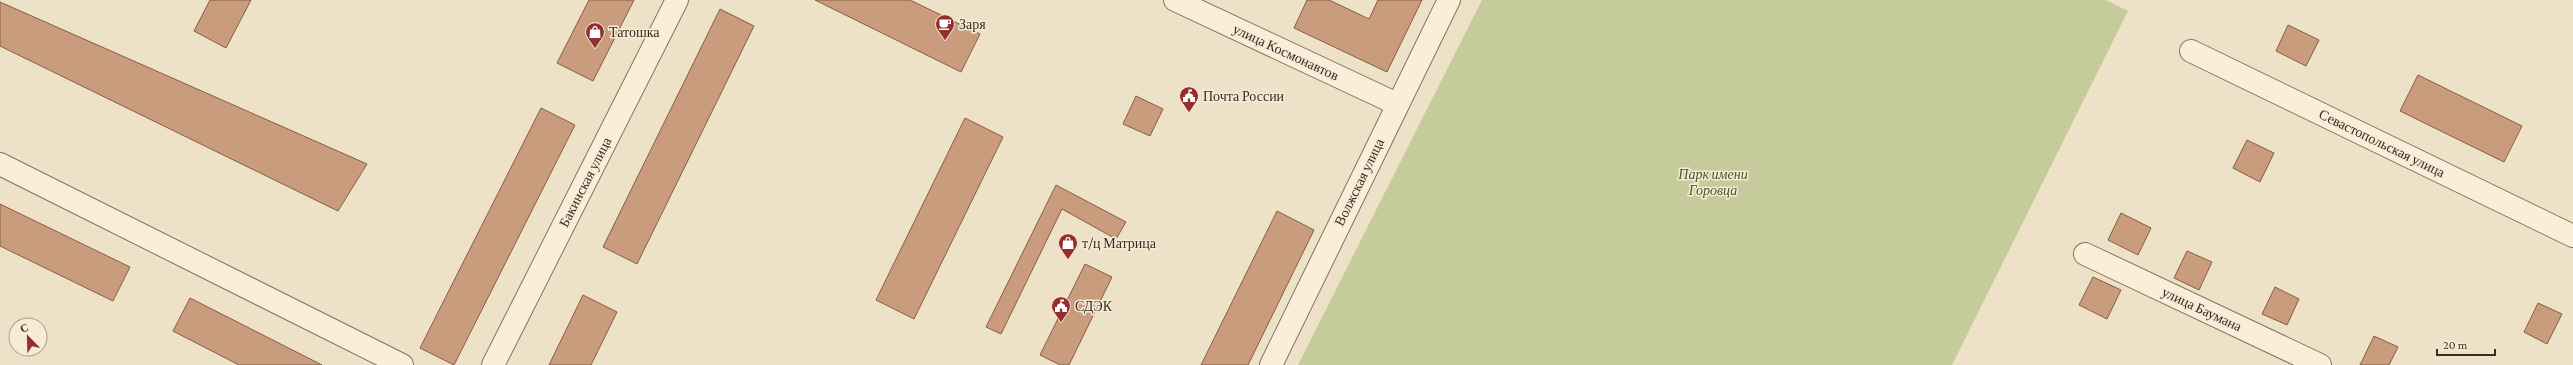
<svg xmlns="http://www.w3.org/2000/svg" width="2573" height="365" font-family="'Crimson Pro',serif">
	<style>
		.green { fill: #c6cb9b }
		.building { fill: #ca9c7e; stroke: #875d43 }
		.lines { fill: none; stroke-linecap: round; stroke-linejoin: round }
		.minor-casing { stroke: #88735d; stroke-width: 24 }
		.minor { stroke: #f8eeda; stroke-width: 22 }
		.labels { text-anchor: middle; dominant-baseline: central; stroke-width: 3; stroke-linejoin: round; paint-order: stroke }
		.poi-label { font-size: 14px; fill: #392c20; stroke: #f5ebd6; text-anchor: start }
		.street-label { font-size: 14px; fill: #392c20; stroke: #f5ebd6 }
		.park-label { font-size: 14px; font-style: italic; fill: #4a5527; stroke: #f5ebd6 }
	</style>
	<rect width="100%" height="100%" fill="#ede1c7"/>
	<!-- green -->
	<path class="green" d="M1482 0H2106L2128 11 1952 365H1298Z"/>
	<!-- building -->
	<path class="building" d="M210 0H251L226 48 194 31Z
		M589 0H634L593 81 557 63Z
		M815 0H910L980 34 961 72Z
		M1307 0H1329L1369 19 1378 0H1422L1387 72 1294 28Z
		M0 2 324 145 367 164 338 211 0 46Z
		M720 9 754 26 637 264 603 247Z
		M2288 25 2319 40 2306 66 2276 51Z
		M2418 75 2522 126 2504 162 2400 111Z
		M1136 96 1163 109 1150 136 1123 124Z
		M541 108 575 125 454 365 420 348Z
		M965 118 1003 137 914 319 876 300Z
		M2247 140 2274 153 2260 182 2233 168Z
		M1056 185 1126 222 1116 239 1062 209 1001 334 986 327Z
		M0 204 130 267 113 301 0 246Z
		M1277 211 1314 230 1248 365H1201Z
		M2121 213 2151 228 2138 255 2108 240Z
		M2187 251 2212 262 2199 290 2174 278Z
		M1085 264 1112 277 1069 365H1060L1040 355Z
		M2093 277 2121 290 2107 319 2079 305Z
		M2275 287 2299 299 2287 325 2262 314Z
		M583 295 617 312 591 365H549Z
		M190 298 322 365H239L173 331Z
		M2538 303 2562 314 2547 344 2524 332Z
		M2374 336 2398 347 2389 365H2360Z"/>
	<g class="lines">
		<defs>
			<path id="minor" d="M1175 0 1397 104
				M2191 51 2573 236
				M0 164 402 365
				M2085 254 2320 365
				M493 365 677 0
				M1271 365 1449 0"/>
		</defs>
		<!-- minor casing -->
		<use href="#minor" class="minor-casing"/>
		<!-- minor -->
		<use href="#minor" class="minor"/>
	</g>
	<!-- icons -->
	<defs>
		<symbol id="cafe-pin" viewBox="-11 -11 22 30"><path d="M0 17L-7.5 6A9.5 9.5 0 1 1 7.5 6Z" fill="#952e31" stroke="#f5ebd6"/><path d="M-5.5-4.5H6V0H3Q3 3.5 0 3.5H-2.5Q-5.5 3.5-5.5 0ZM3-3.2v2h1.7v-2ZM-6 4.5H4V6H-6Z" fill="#fff"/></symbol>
		<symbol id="shop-pin" viewBox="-11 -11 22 30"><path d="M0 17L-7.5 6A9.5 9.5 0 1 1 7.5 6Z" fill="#952e31" stroke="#f5ebd6"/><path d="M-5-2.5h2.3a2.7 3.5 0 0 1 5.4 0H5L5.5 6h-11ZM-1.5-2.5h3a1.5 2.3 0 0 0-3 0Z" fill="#fff"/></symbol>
		<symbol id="civic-pin" viewBox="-11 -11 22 30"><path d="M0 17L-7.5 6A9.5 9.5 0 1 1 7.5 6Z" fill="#952e31" stroke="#f5ebd6"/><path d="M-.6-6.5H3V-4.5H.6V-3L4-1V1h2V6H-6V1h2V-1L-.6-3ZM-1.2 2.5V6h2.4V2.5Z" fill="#fff"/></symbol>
	</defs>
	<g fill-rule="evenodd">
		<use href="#cafe-pin" x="934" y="13" width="22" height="30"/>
		<use href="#shop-pin" x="584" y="21" width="22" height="30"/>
		<use href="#civic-pin" x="1178" y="85" width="22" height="30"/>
		<use href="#shop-pin" x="1057" y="232" width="22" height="30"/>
		<use href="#civic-pin" x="1050" y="295" width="22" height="30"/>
	</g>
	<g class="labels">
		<!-- poi labels -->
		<g class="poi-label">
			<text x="959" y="24">Заря</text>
			<text x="609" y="32">Татошка</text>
			<text x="1203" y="96">Почта России</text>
			<text x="1082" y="243">т/ц Матрица</text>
			<text x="1075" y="306">СДЭК</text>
		</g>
		<!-- street labels -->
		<g class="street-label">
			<text transform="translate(1286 52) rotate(25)">улица Космонавтов</text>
			<text transform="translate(2382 143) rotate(26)">Севастопольская улица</text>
			<text transform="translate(585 182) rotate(-63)">Бакинская улица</text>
			<text transform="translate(1359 182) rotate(-64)">Волжская улица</text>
			<text transform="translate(2202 309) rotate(25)">улица Баумана</text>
		</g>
		<!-- park labels -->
		<g class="park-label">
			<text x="1713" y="174">Парк имени<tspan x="1713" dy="16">Горовца</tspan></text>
		</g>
	</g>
	<!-- north arrow -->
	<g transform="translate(28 337) rotate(337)"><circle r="19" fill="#f5ebd6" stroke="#aa9f8d"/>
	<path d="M0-3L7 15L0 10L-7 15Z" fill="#952e31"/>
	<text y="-6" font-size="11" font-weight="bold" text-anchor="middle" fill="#392c20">С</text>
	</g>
	<!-- scale -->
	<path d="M2437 349v6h58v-6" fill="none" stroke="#392c20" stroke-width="2"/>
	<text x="2443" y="349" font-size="12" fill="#392c20" stroke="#f5ebd6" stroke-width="3" paint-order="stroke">20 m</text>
</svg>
